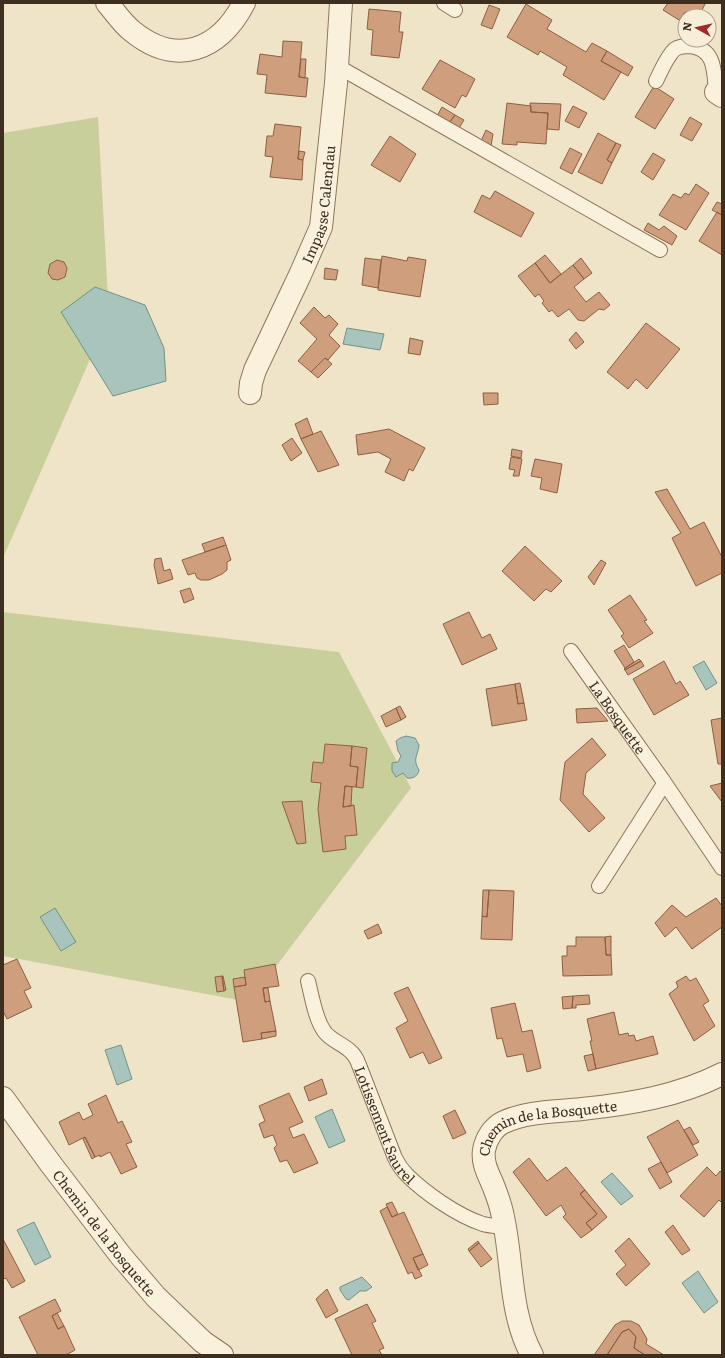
<svg xmlns="http://www.w3.org/2000/svg" width="725" height="1358" font-family="Literata,serif">
	<style>
		.green { fill: #c9cf9b }
		.water { fill: #a9c4bc; stroke: #6f938a }
		.building { fill: #cf9f7d; stroke: #8d5f41 }
		.lines { fill: none; stroke-linecap: round; stroke-linejoin: round }
		.service-casing { stroke: #8d765c; stroke-width: 16 }
		.minor-casing { stroke: #8d765c; stroke-width: 24 }
		.service { stroke: #faf1dc; stroke-width: 14 }
		.minor { stroke: #faf1dc; stroke-width: 22 }
		.labels { text-anchor: middle; dominant-baseline: central; stroke-width: 3; stroke-linejoin: round; paint-order: stroke }
		.street-label { font-size: 14px; fill: #3d2e20; stroke: #f7eed8 }
	</style>
	<rect width="100%" height="100%" fill="#f0e4c8"/>
	<!-- green -->
	<path class="green" d="M98 117 109 316 3 558V133Z
		M3 612 339 652 411 788 249 1002 3 956Z"/>
	<!-- water -->
	<path class="water" d="M95 287 145 305 164 348 166 381 113 396 61 312Z
		M347 328 384 334 380 350 343 344Z
		M704 661 717 683 706 690 693 667Z
		M406 736 415 738 419 745C418 756 412 759 419 770 418 776 413 779 407 778L403 773 396 777 392 771V763L398 762 401 756 398 751 396 741 400 738Z
		M55 908 76 942 61 951 40 917Z
		M121 1045 132 1079 117 1085 105 1050Z
		M332 1109 345 1141 329 1148 315 1117Z
		M612 1173 633 1196 621 1205 601 1182Z
		M34 1222 51 1257 35 1265 17 1230Z
		M698 1271 718 1302 704 1313 682 1283Z
		M362 1277 372 1287 366 1291H360L349 1300 346 1299 340 1290V1287Z"/>
	<!-- building -->
	<path class="building" d="M668 3H703L705 4 699 16H691L685 12 679 20 663 10Z
		M526 4 552 20 547 29 586 52 592 43 607 51 601 61 621 72 604 100 563 75 567 67 540 51 538 55 507 37Z
		M489 5 500 9 492 29 481 25Z
		M369 9 401 12 399 32H403L399 58 371 55 373 30 367 29Z
		M283 41 302 42 299 77 308 78 306 97 265 93 267 75 257 74 260 54 282 57Z
		M607 51 633 67 628 76 601 61Z
		M301 59H306L305 78 299 77Z
		M440 60 475 79 466 97 462 95 455 108 422 89Z
		M654 86 674 99 655 129 635 117Z
		M507 103 531 106V112L548 113 546 144 517 142V145L502 144Z
		M530 103 561 104 559 130 547 129 548 113 531 112Z
		M573 106 587 113 579 128 565 121Z
		M442 107 455 115 449 123 437 116Z
		M455 115 464 120 459 128 449 123Z
		M690 117 702 124 692 141 680 135Z
		M275 124 301 127 298 159 303 160 302 180 270 177 273 157 265 156 267 136H273Z
		M486 130 493 134 491 146 481 141Z
		M598 133 616 143 607 160 612 163 602 184 578 172Z
		M390 136 416 154 400 182 371 165Z
		M616 143 621 145 612 163 607 160Z
		M570 148 582 154 572 174 560 168Z
		M299 151 305 152 303 160 298 159Z
		M653 153 665 160 653 180 641 172Z
		M696 184 709 193 686 230 659 215 673 194 681 198 685 193 689 195Z
		M495 191 534 213 521 237 474 212 482 195 490 199Z
		M717 202 722 204V215L712 210Z
		M717 212 722 215V255L699 241Z
		M648 223 659 230 664 226 677 236 672 245 644 230Z
		M545 255 561 274 550 283 535 263Z
		M382 256 407 261 408 257 426 260 420 297 378 290Z
		M365 258 381 260 378 288 362 285Z
		M581 258 592 273 584 279 573 265Z
		M57 260 64 262 67 268 65 277 58 280 52 279 48 273 50 264Z
		M535 263 550 283 573 265 584 279 574 287 586 302 599 292 610 305 604 310 599 309 584 321 578 320 569 309 558 317 552 310 549 312 542 303 544 301 539 294 535 297 518 276Z
		M325 268 338 270 336 280 324 279Z
		M314 307 325 318 329 315 338 324 329 335 340 346 328 360 325 358 311 372 298 361 317 339 300 323Z
		M646 323 680 349 647 389 636 379 628 389 607 372Z
		M576 332 584 342 576 349 569 340Z
		M410 338 423 341 420 355 408 353Z
		M325 358 332 364 318 378 311 372Z
		M483 393H498V404L484 405Z
		M307 418 313 434 301 439 295 424Z
		M389 429 425 448 413 471 409 469 404 481 385 472 391 459 378 452 358 455 356 435Z
		M321 431 339 465 318 472 301 439Z
		M292 438 302 453 291 461 282 445Z
		M512 449 522 451 521 458 511 456Z
		M511 457 522 459 519 476H513L515 470 509 469Z
		M535 459 562 464 557 493 540 489 542 478 531 476Z
		M667 489 690 529 704 522 722 557V573L696 586 672 538 681 533 655 492Z
		M223 537 226 545 205 552 202 544Z
		M226 545 231 560 227 562V570L222 574 209 580H201L197 578 195 573 188 575 182 560Z
		M525 546 562 581 551 592 546 589 534 601 502 571Z
		M161 558 164 571 170 569 173 579 158 584 154 565 155 559Z
		M601 560 606 563 594 585 588 577Z
		M190 588 194 599 184 603 180 591Z
		M630 595 647 620 644 621 653 633 629 648 621 636 624 634 608 610Z
		M469 612 482 638 490 634 497 649 462 665 443 624Z
		M624 645 634 662 625 668 614 651Z
		M639 659 641 661 625 670 624 669Z
		M641 661 644 666 628 675 625 670Z
		M664 661 676 684 680 681 689 695 654 715 633 679Z
		M520 683 524 703 518 704 515 684Z
		M515 684 518 704 524 703 527 720 492 726 486 689Z
		M400 706 406 717 401 720 396 708Z
		M396 708 401 720 386 727 381 716Z
		M597 708 608 721 577 723 576 709Z
		M722 718V764H718L711 720Z
		M592 738 606 755 586 773 583 794 605 818 589 832 560 800 565 762Z
		M325 744 352 746 350 766 358 767 356 787 345 786 343 807 354 805 357 835 345 836 346 849 323 852 318 809 321 783 311 782 313 762 323 763Z
		M352 746 367 748 363 788 356 787 358 767 350 766Z
		M722 783V802L710 786Z
		M345 786 352 787 351 806 343 807Z
		M302 801 306 843 297 844 282 802Z
		M483 890H489L487 917 482 916Z
		M489 890 514 891 512 940 481 939 482 916 487 917Z
		M716 898 722 906V927L692 949 676 927 665 937 655 923 672 905 686 917Z
		M378 924 382 933 368 939 364 931Z
		M611 936V955H606L605 937Z
		M576 937H605L606 955H611L612 975 563 976 562 956H567V946H576Z
		M17 959 31 988 24 991 32 1007 7 1019 3 1011V965Z
		M275 964 279 986 263 988 265 1002 270 1001 276 1031 261 1033 262 1039 243 1042 234 987 246 985 244 970Z
		M222 976 224 991 217 992 215 977Z
		M222 976H223L226 990 224 991Z
		M686 976 690 981 696 978 709 1001 703 1005 715 1026 694 1041 669 994 678 987 676 982Z
		M245 977 246 985 234 987 233 979Z
		M408 987 442 1058 429 1064 423 1052 410 1058 396 1028 408 1021 394 993Z
		M263 988H268L270 1001 265 1002Z
		M589 995 590 1004 576 1005V1008H572L573 996Z
		M573 996 572 1008 563 1009 562 997Z
		M515 1003 522 1032 532 1030 541 1068 527 1072 523 1054 507 1057 502 1038 497 1039 491 1008Z
		M614 1012 619 1035 628 1033 629 1036 634 1035 636 1041 653 1036 658 1054 596 1069 590 1041H592L587 1019Z
		M276 1031V1036L262 1039 261 1033Z
		M593 1054 596 1069 588 1071 584 1056Z
		M322 1079 327 1094 309 1101 304 1087Z
		M289 1093 303 1122 289 1128 293 1138 304 1134 318 1163 294 1173 287 1160 280 1162 274 1148 277 1145 273 1135 264 1138 259 1124 265 1121 259 1106Z
		M106 1095 118 1123 122 1121 132 1142 126 1144 137 1167 121 1174 110 1152 100 1157V1155L95 1157 85 1137 69 1145 59 1122 79 1112 83 1120 93 1115 88 1104Z
		M455 1110 466 1133 453 1139 443 1116Z
		M678 1120 698 1155 667 1173 647 1137Z
		M690 1127 699 1142 693 1145 684 1130Z
		M85 1137 95 1157 92 1159 83 1139Z
		M529 1158 547 1181 566 1167 585 1190 580 1194 597 1214 586 1223 592 1230 581 1238 563 1217 566 1214 561 1205 546 1216 513 1172Z
		M661 1162 672 1182 660 1189 648 1169Z
		M707 1167 716 1176 720 1171 722 1173V1203L719 1200 704 1217 680 1196Z
		M585 1190 607 1217 592 1230 586 1223 597 1214 580 1194Z
		M392 1202 398 1214 392 1217 386 1204Z
		M387 1207 392 1217 404 1212 423 1254 413 1258 422 1276 415 1279 412 1272 408 1274 380 1211Z
		M673 1225 690 1250 682 1255 665 1232Z
		M629 1238 650 1264 626 1286 616 1274 626 1265 615 1251Z
		M3 1239 25 1281 12 1288 6 1278 3 1279Z
		M478 1241 479 1243 469 1251 468 1249Z
		M479 1243 492 1259 481 1267 469 1251Z
		M423 1254 428 1265 418 1270 413 1258Z
		M327 1289 338 1311 326 1318 316 1299Z
		M55 1299 61 1311 52 1316 58 1329 64 1326 75 1350 66 1355H38L19 1317Z
		M367 1304 376 1321 372 1323 384 1348 379 1350 382 1355H352L335 1319Z
		M57 1313 64 1326 58 1329 52 1316Z
		M622 1321H631L639 1325 647 1339 646 1344 664 1355H645L634 1348 636 1337 629 1329 622 1332 607 1355H594L615 1325Z
		M629 1329 636 1337 634 1348 645 1355H607L622 1332Z"/>
	<g class="lines">
		<defs>
			<g id="service">
				<path d="M444 3 455 10"/>
				<path d="M337 66 660 250"/>
				<path d="M656 81C661 71 667 56 675 49 680 46 685 46 690 46 716 49 714 72 716 92"/>
				<path id="s1" d="M571 651 662 779 722 868"/>
				<path d="M599 886 664 784"/>
				<path id="s2" d="M308 981C312 997 315 1018 324 1031 330 1040 341 1043 349 1050 354 1054 357 1059 359 1065L395 1158C398 1164 402 1170 407 1175 425 1193 458 1216 483 1224 490 1226 497 1226 504 1227"/>
			</g>
			<g id="minor">
				<path d="M107 3C115 12 122 23 132 31 176 67 219 51 244 3"/>
				<path d="M716 92 722 96"/>
				<path id="s3" d="M250 393 251 383 255 370 300 275 321 227 336 83 341 3"/>
				<path id="s4" d="M3 1098 50 1163 121 1256 156 1297 203 1342 222 1355"/>
				<path id="s5" d="M532 1355C509 1313 513 1262 503 1217 501 1206 497 1195 493 1185 488 1173 482 1163 484 1150 486 1139 493 1127 504 1122 528 1111 556 1112 582 1109 630 1104 679 1096 722 1074"/>
			</g>
		</defs>
		<!-- service casing -->
		<use href="#service" class="service-casing"/>
		<!-- minor casing -->
		<use href="#minor" class="minor-casing"/>
		<!-- service -->
		<use href="#service" class="service"/>
		<!-- minor -->
		<use href="#minor" class="minor"/>
	</g>
	<g class="labels">
		<!-- street labels -->
		<g class="street-label">
			<text stroke="none"><textPath href="#s3" startOffset="203">Impasse Calendau</textPath></text>
			<text stroke="none"><textPath href="#s1" startOffset="81">La Bosquette</textPath></text>
			<text stroke="none"><textPath href="#s2" startOffset="168">Lotissement Saurel</textPath></text>
			<text stroke="none"><textPath href="#s5" startOffset="284">Chemin de la Bosquette</textPath></text>
			<text stroke="none"><textPath href="#s4" startOffset="169">Chemin de la Bosquette</textPath></text>
		</g>
	</g>
	<!-- border -->
	<rect width="725" height="1358" fill="none" stroke="#3d2e20" stroke-width="8"/>
	<!-- north arrow -->
	<g transform="translate(697 28) rotate(278)"><circle r="19" fill="#f7eed8" stroke="#ada18e"/>
	<path d="M0-3L7 15L0 10L-7 15Z" fill="#9e2a2b"/>
	<text y="-6" font-size="11" font-weight="bold" text-anchor="middle" fill="#3d2e20">N</text>
	</g>
</svg>
